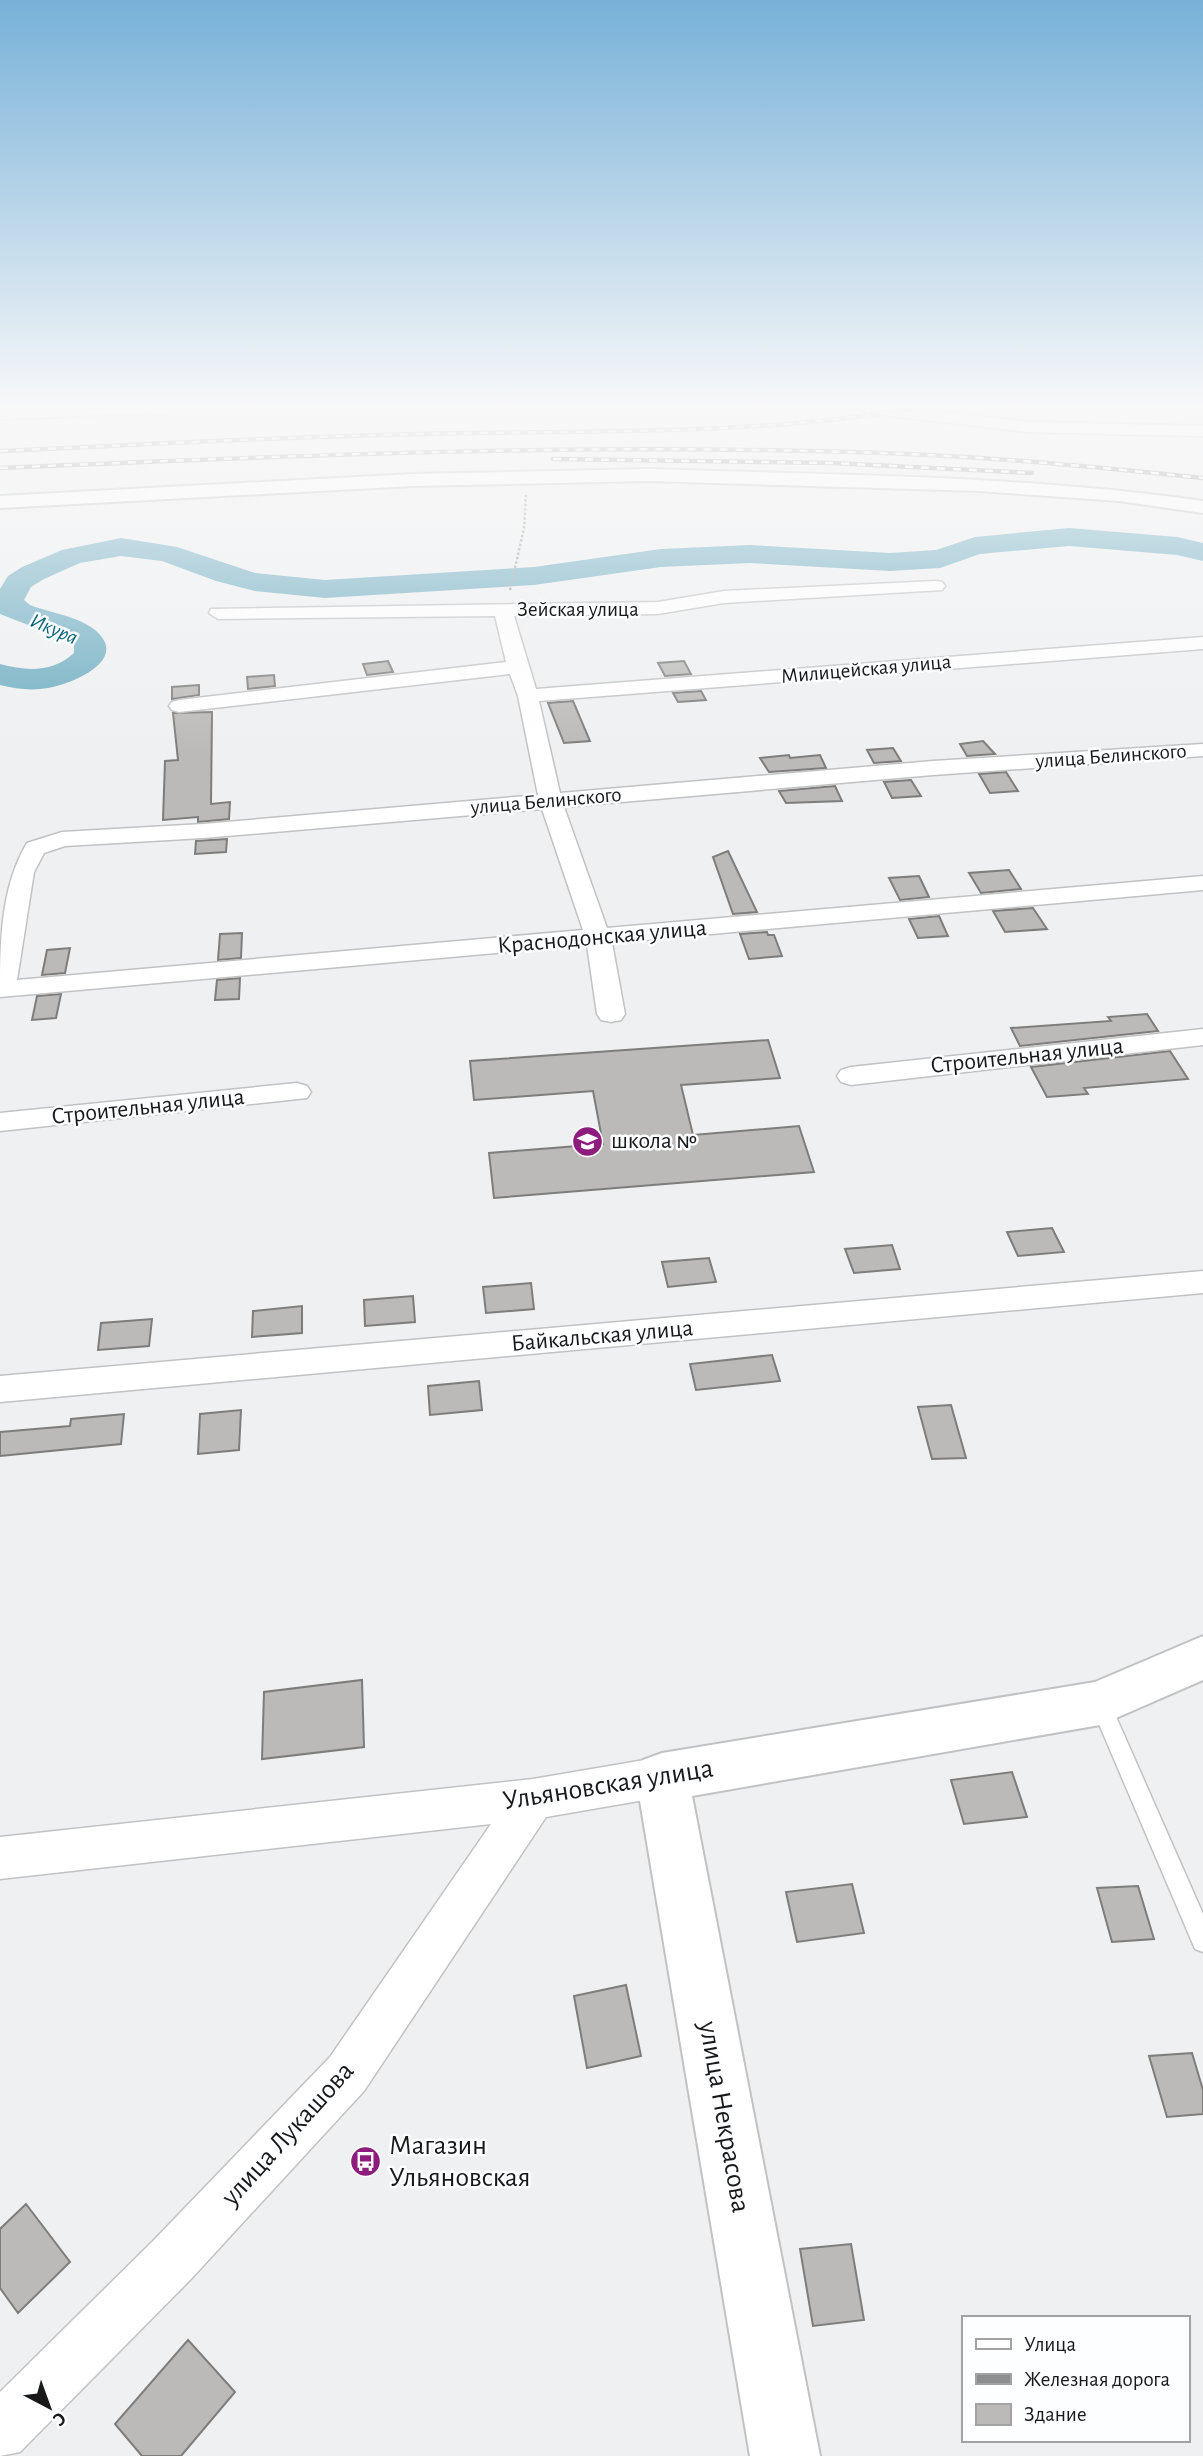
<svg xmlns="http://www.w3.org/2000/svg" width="1203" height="2456" font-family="'Alegreya Sans',sans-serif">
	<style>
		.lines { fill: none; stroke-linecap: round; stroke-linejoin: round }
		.river { fill: #6eadc1; fill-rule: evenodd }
		.building { fill: #bbbab9; stroke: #7e7d7c; stroke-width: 2 }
		.lane-casing { stroke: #c1c2c3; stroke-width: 3 }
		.street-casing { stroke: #c1c2c3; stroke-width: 3 }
		.secondary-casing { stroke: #c1c2c3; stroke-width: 4 }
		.primary-casing { stroke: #c1c2c3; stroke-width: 4 }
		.path { stroke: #9fa0a0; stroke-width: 2.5; stroke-dasharray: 2.5 2; stroke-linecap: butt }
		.lane { fill: #fff; fill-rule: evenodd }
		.street { fill: #fff; fill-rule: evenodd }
		.secondary { fill: #fff; fill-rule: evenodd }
		.primary { fill: #fff; fill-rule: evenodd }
		.rail-casing { stroke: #8d8e8f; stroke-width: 4.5 }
		.rail { stroke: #fdfeff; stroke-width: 2.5; stroke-dasharray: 8; stroke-linecap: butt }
		.labels { text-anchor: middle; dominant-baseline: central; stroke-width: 5; stroke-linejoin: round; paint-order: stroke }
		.far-street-label { font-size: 21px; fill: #191919; stroke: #fdfeff }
		.far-water-label { font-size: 21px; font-style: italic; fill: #0a6276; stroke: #fdfeff }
		.street-label { font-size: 24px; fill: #191919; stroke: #fdfeff }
		.poi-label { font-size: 24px; fill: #191919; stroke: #fdfeff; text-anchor: start }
		.near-street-label { font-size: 28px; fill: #191919; stroke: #fdfeff }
		.near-poi-label { font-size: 28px; fill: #191919; stroke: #fdfeff; text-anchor: start }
	</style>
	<rect width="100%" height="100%" fill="#eff0f1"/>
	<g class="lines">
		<!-- river -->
		<path class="river" d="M1069 528 1177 537 1203 543V561L1177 555 1069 546 980 554 940 568 890 571 750 563 661 567 534 585 325 598 255 591 216 581 162 561 121 556 80 563 44 579 31 587 24 600 30 605C50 613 78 616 95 630 131 660 72 684 48 688 32 691 16 689 0 685V664C27 671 52 673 74 653V646L69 641 0 614V589L8 576 22 567 62 550 121 538 177 547 255 573 325 580 534 567 661 549 750 545 890 553 936 550 975 537Z"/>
	</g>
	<!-- building -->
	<path class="building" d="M388 661 393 672 367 675 363 664Z
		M684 661 691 674 665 676 658 663Z
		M274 675 275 686 248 689 247 677Z
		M199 685V695L172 699V687Z
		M701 691 706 700 678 702 673 693Z
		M573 701 590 741 564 743 548 703Z
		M212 712 211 804 230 802 229 819 198 822V817L163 820 165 761 178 760 173 713Z
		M983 741 995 754 967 756 960 744Z
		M893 748 901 761 874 763 867 750Z
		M789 755 790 758 820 755 826 768 769 772 760 758Z
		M1006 772 1018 791 990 793 979 774Z
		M911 780 921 796 892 798 884 782Z
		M835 786 842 801 786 803 779 791Z
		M227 839 226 852 195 854 196 841Z
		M728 851 757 912 733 914 713 857Z
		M1009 870 1021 889 981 893 969 873Z
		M919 876 929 897 900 900 889 878Z
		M1033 908 1047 929 1005 932 993 911Z
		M939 916 948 936 918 938 909 919Z
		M767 932 768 935H774L782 956 749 959 740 934Z
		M242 933 241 958 218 960 220 934Z
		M70 948 65 973 42 975 47 950Z
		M240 978 239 999 215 1000 217 980Z
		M61 994 56 1018 32 1020 37 996Z
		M1147 1014 1158 1031 1020 1046 1011 1028 1111 1021 1108 1017Z
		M768 1040 780 1078 681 1085 693 1135 799 1126 814 1172 494 1198 489 1153 603 1144 593 1091 474 1100 470 1061Z
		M1170 1051 1188 1079 1084 1088 1088 1094 1047 1097 1031 1067Z
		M1052 1228 1064 1252 1018 1256 1007 1232Z
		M892 1245 900 1269 854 1273 845 1249Z
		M709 1258 716 1282 668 1287 662 1262Z
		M531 1283 534 1309 486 1313 483 1287Z
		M413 1296 415 1322 365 1326 364 1300Z
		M302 1306V1333L252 1337 253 1311Z
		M152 1319 149 1346 98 1350 101 1323Z
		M772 1355 780 1381 696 1390 690 1364Z
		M479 1381 482 1410 430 1415 428 1386Z
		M951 1405 966 1458 932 1459 918 1407Z
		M241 1410 239 1450 198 1454 200 1414Z
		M124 1414 121 1444 0 1456V1432L70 1426 71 1419Z
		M362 1680 364 1747 262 1759 264 1692Z
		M1012 1772 1027 1817 964 1824 951 1780Z
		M852 1884 864 1933 797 1942 786 1892Z
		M1138 1886 1154 1939 1112 1942 1097 1888Z
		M626 1985 641 2056 587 2068 574 1996Z
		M1192 2053 1203 2090V2114L1167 2117 1149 2056Z
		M26 2204 70 2262 18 2313 0 2288V2229Z
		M851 2244 864 2320 813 2326 800 2249Z
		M188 2340 235 2392 181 2456H142L115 2424Z"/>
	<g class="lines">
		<defs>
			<path id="lane" d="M1100 1694 1107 1697 1110 1703 1203 1914V1952L1195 1949 1090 1703 1093 1697Z"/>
			<path id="street" d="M936 581 942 582 945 586 942 590 724 603 658 614 514 616 536 689 1203 637V649L539 701 560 793 933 761 1203 744V756L933 775 564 807 607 928 1203 876V890L612 943 625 1014 621 1020 611 1022 601 1020 597 1014 587 945 0 997C0 945 0 888 27 843L62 832 203 824 538 795 518 696 510 674 179 712 172 710 169 706 172 702 179 700 506 662 495 616 218 619 209 613 211 609 658 602 724 591ZM542 809 583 930 17 980 34 872 44 853 65 846 203 838Z
				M1203 1029V1045L851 1085 841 1082 837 1076 841 1070 851 1067Z
				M297 1083 307 1086 311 1092 307 1098 0 1131V1113Z
				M1203 1271V1293L0 1402V1376Z
				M662 1757 677 1763 683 1777 677 1791 662 1797 546 1817 364 2091 191 2279 20 2452 0 2456V2392L153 2241 330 2057 491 1824 0 1879V1837L533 1779Z"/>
			<path id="secondary" d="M143 408H178C171 416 150 416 143 408Z
				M858 408H910L1028 422 1203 426V436L1028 432 867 413Z
				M649 469C834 475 1020 475 1203 501V513L1119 501 978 491 649 481 413 486 0 508V496L413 474Z
				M1203 1636V1680L1100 1725 692 1796 820 2456H750L636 1777 643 1760 662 1753 1095 1682Z"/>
			<path id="primary" d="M161 408 152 413 0 419V409Z"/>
		</defs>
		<!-- lane casing -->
		<use href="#lane" class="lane-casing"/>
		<!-- street casing -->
		<use href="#street" class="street-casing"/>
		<!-- secondary casing -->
		<use href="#secondary" class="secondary-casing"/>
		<!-- primary casing -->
		<use href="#primary" class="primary-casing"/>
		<!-- path -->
		<path class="path" d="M510 590 524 528 526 495"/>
		<!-- lane -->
		<use href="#lane" class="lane"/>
		<!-- street -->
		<use href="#street" class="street"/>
		<!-- secondary -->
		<use href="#secondary" class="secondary"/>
		<!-- primary -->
		<use href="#primary" class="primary"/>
		<defs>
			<path id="rail" d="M0 451C158 444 317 435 475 433 623 431 770 433 917 408
				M553 459 832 463 1032 473
				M0 468C302 455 605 442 907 454 1006 458 1105 468 1203 478"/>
		</defs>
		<!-- rail casing -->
		<use href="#rail" class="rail-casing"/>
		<!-- rail -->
		<use href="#rail" class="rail"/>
	</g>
	<!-- sky -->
	<linearGradient id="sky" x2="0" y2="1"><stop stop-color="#77b1d8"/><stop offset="0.54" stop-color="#f8f8f9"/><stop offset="1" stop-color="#f8f8f9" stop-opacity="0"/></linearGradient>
	<rect width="1203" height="752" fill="url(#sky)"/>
	<!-- icons -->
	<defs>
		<symbol id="school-disc" viewBox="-11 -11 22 22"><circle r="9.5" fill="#8e1c7d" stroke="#fdfeff"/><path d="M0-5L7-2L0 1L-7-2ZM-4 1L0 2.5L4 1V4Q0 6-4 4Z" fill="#fff"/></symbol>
		<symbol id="bus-disc" viewBox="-11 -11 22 22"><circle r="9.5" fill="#8e1c7d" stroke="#fdfeff"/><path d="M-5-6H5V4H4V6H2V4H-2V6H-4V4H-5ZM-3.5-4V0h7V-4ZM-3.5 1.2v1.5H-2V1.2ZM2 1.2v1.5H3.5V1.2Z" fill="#fff"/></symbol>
	</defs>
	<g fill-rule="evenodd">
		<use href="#school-disc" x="570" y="1124" width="35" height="35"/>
		<use href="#bus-disc" x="348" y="2144" width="35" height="35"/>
	</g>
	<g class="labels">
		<!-- far-street labels -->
		<g class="far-street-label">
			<text x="578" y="609">Зейская улица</text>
			<text transform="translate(866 669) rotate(-5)">Милицейская улица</text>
			<text transform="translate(1111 756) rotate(-4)">улица Белинского</text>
			<text transform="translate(546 801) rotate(-5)">улица Белинского</text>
		</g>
		<!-- far-water labels -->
		<g class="far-water-label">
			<text transform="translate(54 629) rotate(23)">Икура</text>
		</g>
		<!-- street labels -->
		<g class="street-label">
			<text transform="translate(602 937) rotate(-5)">Краснодонская улица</text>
			<text transform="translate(1027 1056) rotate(-6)">Строительная улица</text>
			<text transform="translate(148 1107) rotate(-6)">Строительная улица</text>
			<text transform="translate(602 1336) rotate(-5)">Байкальская улица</text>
		</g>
		<!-- poi labels -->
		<g class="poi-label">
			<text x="611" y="1141">школа №</text>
		</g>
		<!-- near-street labels -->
		<g class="near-street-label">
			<text transform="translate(608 1785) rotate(-9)">Ульяновская улица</text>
			<text transform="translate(724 2117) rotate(80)">улица Некрасова</text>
			<text transform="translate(288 2134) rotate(-48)">улица Лукашова</text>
		</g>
		<!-- near-poi labels -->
		<g class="near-poi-label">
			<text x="389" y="2146">Магазин<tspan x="389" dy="32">Ульяновская</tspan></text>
		</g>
	</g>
	<!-- legend -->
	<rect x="962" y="2316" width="228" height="126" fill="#fdfeff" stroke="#a2a2a3" stroke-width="2"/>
	<rect x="976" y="2339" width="35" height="10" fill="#ffffff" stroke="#a2a2a3" stroke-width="2"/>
	<text x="1024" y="2351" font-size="21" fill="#191919">Улица</text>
	<rect x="976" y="2374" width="35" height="10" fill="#8d8e8f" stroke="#a2a2a3" stroke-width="2"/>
	<text x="1024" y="2386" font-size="21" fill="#191919">Железная дорога</text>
	<rect x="976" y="2404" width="35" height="21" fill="#bbbab9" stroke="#a2a2a3" stroke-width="2"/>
	<text x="1024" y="2421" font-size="21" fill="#191919">Здание</text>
	<!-- north arrow -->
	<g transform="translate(49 2407) rotate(139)" stroke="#fdfeff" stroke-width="5" paint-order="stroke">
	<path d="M0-5L12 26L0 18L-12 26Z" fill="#191919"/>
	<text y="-10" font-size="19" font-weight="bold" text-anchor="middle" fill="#191919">С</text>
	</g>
</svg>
